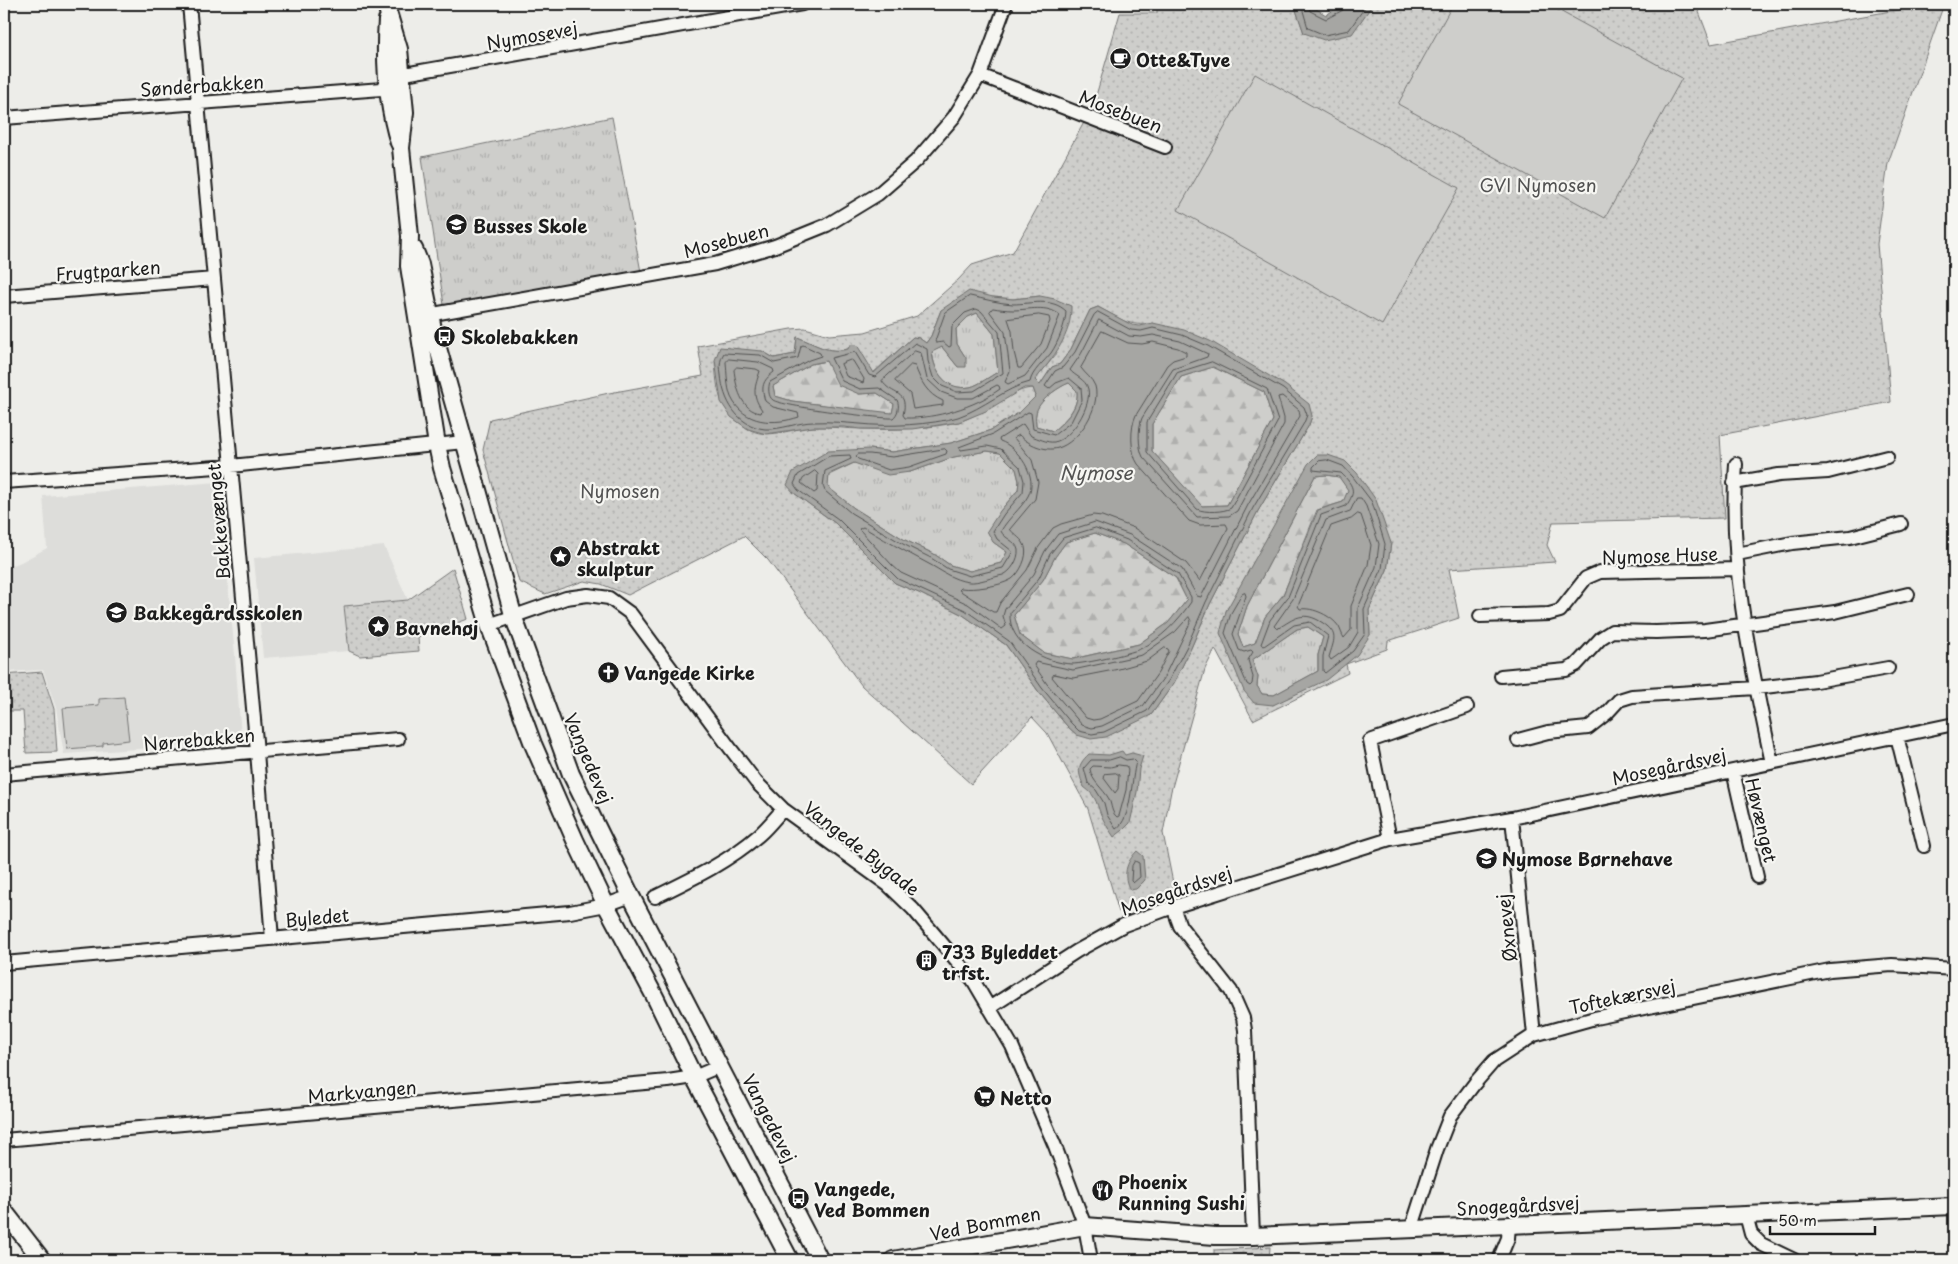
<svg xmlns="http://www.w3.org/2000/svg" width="1958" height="1264" font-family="'Playpen Sans',sans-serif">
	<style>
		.built { fill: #ddddda }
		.grass { fill: url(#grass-tufts); stroke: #757574 }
		.forest { fill: url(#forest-firs); stroke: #757574 }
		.park { fill: url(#park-dots); stroke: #757574; fill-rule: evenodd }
		.pitch { fill: #cececb; stroke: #757574 }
		.water { fill: #a6a6a3; stroke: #6f6f6d; fill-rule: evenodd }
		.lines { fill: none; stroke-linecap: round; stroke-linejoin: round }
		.shore { stroke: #535352; stroke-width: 1 }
		.minor-casing { stroke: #1c1c1c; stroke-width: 16 }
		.tertiary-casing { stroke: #1c1c1c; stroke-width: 20 }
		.minor { stroke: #f6f6f2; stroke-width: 12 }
		.tertiary { stroke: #f6f6f2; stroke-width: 16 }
		.labels { text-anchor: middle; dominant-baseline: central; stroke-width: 4.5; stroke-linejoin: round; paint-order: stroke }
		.street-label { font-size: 18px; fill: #1c1c1c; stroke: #f6f6f2 }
		.poi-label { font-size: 18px; font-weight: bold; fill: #1c1c1c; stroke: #f6f6f2; text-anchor: start }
		.park-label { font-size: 18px; fill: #515151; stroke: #f6f6f2 }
		.water-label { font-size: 19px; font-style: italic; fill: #535352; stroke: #f6f6f2 }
	</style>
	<defs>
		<pattern id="grass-tufts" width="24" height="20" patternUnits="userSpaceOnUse" patternTransform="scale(1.25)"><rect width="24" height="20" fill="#cececb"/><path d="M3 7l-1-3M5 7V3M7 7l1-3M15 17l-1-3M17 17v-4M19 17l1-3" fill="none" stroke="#b0b0ae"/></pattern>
		<pattern id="forest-firs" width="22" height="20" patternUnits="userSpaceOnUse" patternTransform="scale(1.25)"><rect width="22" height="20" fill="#cececb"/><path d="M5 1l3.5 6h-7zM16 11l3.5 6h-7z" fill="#b0b0ae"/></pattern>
		<pattern id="park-dots" width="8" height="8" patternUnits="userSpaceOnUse" patternTransform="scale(1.25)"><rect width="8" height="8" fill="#cececb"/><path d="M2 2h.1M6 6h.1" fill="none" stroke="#b0b0ae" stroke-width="1.8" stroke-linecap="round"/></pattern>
	</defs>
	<rect width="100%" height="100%" fill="#edede9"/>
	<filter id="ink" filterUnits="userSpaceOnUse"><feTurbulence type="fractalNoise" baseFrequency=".02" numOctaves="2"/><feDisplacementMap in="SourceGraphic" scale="10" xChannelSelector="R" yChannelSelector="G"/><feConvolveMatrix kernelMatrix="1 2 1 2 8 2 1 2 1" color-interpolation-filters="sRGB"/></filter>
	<g filter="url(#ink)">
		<!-- built -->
		<path class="built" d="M218 482 235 655 241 737 236 741 228 743 64 754 56 708 43 670 4 672V569L21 562 47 548 43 496Z
			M384 546 408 600 344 606 349 651 263 658 254 558Z"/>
		<!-- grass -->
		<path class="grass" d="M612 117 641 272 444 305 422 157Z
			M977 313 994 334 998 372C990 376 979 385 970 387 946 391 934 373 932 351L942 347 958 367 966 358 957 344 956 329 968 317Z
			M1069 383 1077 391C1079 408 1065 420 1053 431L1036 426C1036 422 1035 417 1036 413 1037 402 1058 387 1069 383Z
			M987 451 1000 453 1016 469 1019 481 1018 490 1000 511 993 542 1007 552 1001 563 970 571 950 565 934 554 905 540 854 508 827 487 829 475 854 463 910 472 954 457Z
			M1308 627 1323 637 1318 655V671L1274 695 1262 694 1257 686 1258 677 1252 660 1297 629Z"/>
		<!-- forest -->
		<path class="forest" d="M826 361 829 366 859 394 877 393 894 404 892 414 792 401 775 396 773 386 811 364Z
			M1213 367 1264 392 1273 420 1227 505 1201 506 1152 451V424L1181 377Z
			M1326 475 1339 477 1349 490 1343 502 1317 510 1283 595 1265 617 1255 643 1243 647 1238 634 1247 606 1315 476Z
			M1095 533 1124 544 1176 578 1187 600 1168 623 1139 644 1072 659 1044 653 1020 635 1014 615 1043 580 1055 557 1066 542Z"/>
		<!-- park -->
		<path class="park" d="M1157 4H1296V10L1304 33 1364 16 1373 4H1696L1711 44 1929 4H1944L1888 163 1877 244 1891 402 1720 435 1725 518 1553 522 1547 545 1555 562 1449 569 1459 618 1388 641 1387 649 1346 664 1348 673 1253 720 1215 649 1205 669 1171 791 1163 833 1175 893 1119 912 1088 809 1047 733 1032 717 971 784 862 686 768 560 744 536 628 595 601 584 584 581 545 594 519 582 483 450 490 419 609 393 703 376 698 346 791 329 805 328 829 335 865 332 917 316 958 280 972 265 1013 252 1093 106 1120 13H1157ZM1040 296 1057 353 1035 380 1040 385 1052 367 1060 364 1071 349 1090 310 1098 307C1119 318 1129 328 1153 323L1312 416 1309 425 1258 511 1210 604 1191 648 1174 683 1151 715 1077 735 1067 726 1038 691 1006 645 963 615 919 593 895 583 835 523 794 493 870 449 892 452 951 443 991 430 1020 412 1036 396 1033 388C1013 388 981 416 958 422 927 429 894 430 863 429 846 429 830 426 814 427 792 428 767 441 747 428 718 410 717 391 715 360L762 351 774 358 795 354 797 337C816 344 827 354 848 349L873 373 913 337 919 338 926 343 931 336 941 310 993 297 1013 299ZM1328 455 1391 543 1387 570 1369 610 1370 635 1273 705 1244 691 1226 611Z
			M453 568 468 619 418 637 419 651 360 656 349 651 344 606 408 600Z
			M42 672 54 709 57 752 26 753 23 711H4V675Z
			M1270 1247 1269 1260H1214V1250Z"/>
		<!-- pitch -->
		<path class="pitch" d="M1453 4H1547L1682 78 1605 218 1398 104Z
			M1255 74 1459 188 1382 325 1178 210Z
			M124 697 129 740 103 743V746L67 749 63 708 99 705V699Z"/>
		<!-- water -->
		<path class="water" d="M1296 4H1313V7L1326 15 1343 4H1373L1352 34 1324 40 1304 33 1296 10Z
			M969 291 993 297 1013 299 1040 296 1055 299 1071 306C1072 335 1053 358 1035 380L1040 385 1052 367 1060 364 1071 349 1090 310 1098 307 1132 325 1140 326 1153 323 1184 330 1210 341 1285 385 1309 404 1312 416 1309 425 1258 511 1210 604 1191 648 1174 683 1151 715 1106 737 1091 739 1077 735 1067 726 1038 691 1006 645 963 615 919 593 895 583 835 523 794 493 787 485 793 472 828 451 870 449 892 452 951 443 991 430 1020 412 1036 396 1033 388H1024L986 411 959 422 912 429H861L844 427H813L766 434 748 429 731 417 721 402 715 360 720 347 762 351 774 358 795 354 797 337C816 344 827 354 848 349L850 345H857L874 373 913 337 919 338 926 343 931 336 941 310ZM977 313 994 334 998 372C990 376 979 385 970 387 947 391 934 373 932 352L942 347 958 367H966V358L957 344 956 329 968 317ZM826 361 838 385 859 394 877 393 894 404 892 413 792 401 775 396 773 386 811 364ZM1213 367 1264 392 1273 420 1227 505 1202 506 1152 451V424L1181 377ZM1069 383 1077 391C1079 408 1065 421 1053 431L1036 426C1036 422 1035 417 1036 414 1037 402 1058 387 1069 383ZM987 451 1000 453 1016 469 1019 481 1018 490 1000 511 987 531 993 542 1007 552 1001 563 970 571 950 565 934 554 905 540 854 508 828 487 829 474 854 463 888 475 910 472 954 457ZM1095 533 1124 544 1176 578 1187 600 1168 623 1139 644 1073 659 1044 653 1020 635 1014 615 1043 580 1055 557 1066 542Z
			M1317 455H1328L1345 461 1357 473 1376 500 1391 543 1387 570 1369 610 1370 635 1357 655 1326 680 1273 705 1254 703 1244 691 1220 633 1226 611 1308 464ZM1326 475 1339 477 1348 490 1343 502 1318 510 1283 595 1265 617 1255 643 1243 647 1238 634 1247 606 1315 476ZM1308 627 1323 637 1318 655V671L1274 695 1262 694 1257 686 1258 677 1252 660 1297 629Z
			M1122 751 1125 755 1132 753 1143 756 1139 769 1137 792 1130 823 1122 831 1114 837C1110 831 1106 825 1103 819 1096 805 1098 797 1084 787 1078 772 1076 766 1089 754L1109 755Z
			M1137 851 1143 856 1145 880 1136 889 1130 890C1122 876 1126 862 1137 851Z"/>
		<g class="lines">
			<!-- shore -->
			<path class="shore" d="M1301 4 1308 28 1325 35 1349 30 1367 4
				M1308 4 1310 11 1326 19 1343 10 1345 4
				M970 296C984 299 998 303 1013 304 1031 304 1051 297 1066 311 1066 323 1058 343 1051 353 1044 362 1032 371 1030 382 1005 388 984 408 958 417 932 425 887 427 860 424 845 423 830 421 814 422 798 422 781 430 765 429 737 426 723 400 721 375 720 367 719 361 724 353L760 355 774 363 798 358 801 346 803 345 820 353 821 356 809 360 770 382C768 387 768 397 773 400 780 406 882 419 893 418 898 414 900 406 897 400L879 388 860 389 842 381 831 358 855 352 869 375 875 377 915 343 927 349 928 361 933 377 942 386 957 392 974 391 1003 373 999 332 981 311 976 309 965 313 952 326 951 346 949 347 943 342 936 343 935 341 945 313Z
				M993 308C999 309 1006 310 1013 310 1029 310 1046 304 1060 315L1047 348 1025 376 1008 384 1005 382 1010 371 1005 332 990 312Z
				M1098 312 1131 330 1141 331 1153 328 1182 335 1208 346 1283 389 1304 407 1307 415 1304 423 1253 508 1206 602 1187 646 1169 680 1147 711 1104 732 1092 734 1079 731 1071 723 1042 688 1009 641 965 610 898 579 838 519 798 490 794 484 798 475 829 456 850 455 851 459 825 471 823 486 825 491 851 513 903 544 931 558 948 569 970 576 1003 568 1011 555 1012 551 997 539 993 531 1004 514 1023 492 1024 481 1020 467 1001 449 987 446 961 450 959 447 993 434 1028 412 1031 413 1033 429 1054 435 1071 422 1082 400 1081 388 1069 378 1056 383 1049 389 1045 386 1055 371 1063 367 1075 352 1094 315Z
				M1039 315 1049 317 1050 321 1041 344 1021 368H1018L1014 352 1012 331 1008 319Z
				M1099 320 1129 336 1141 337 1153 335 1180 341 1208 354 1207 357 1173 369 1142 418C1138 428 1138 447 1143 457L1197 517 1229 516 1237 511 1284 424V418L1278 397 1282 396 1299 410 1300 416 1248 505 1201 597 1197 596 1182 569 1130 535 1095 522 1058 534 1045 551 1034 574 1005 609 1003 616 1006 626 1002 629 968 604 901 573 892 565 859 529 863 527C884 540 905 551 927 563 941 570 952 580 969 582 978 583 993 577 1003 575 1011 572 1019 559 1018 550 1016 540 1004 539 1001 531 1008 518 1021 509 1028 496 1039 477 1018 447 1000 441L999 439 1023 424 1031 436C1038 438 1047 443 1054 442 1072 439 1092 405 1088 389 1086 379 1074 376 1070 370L1081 354Z
				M1102 331 1128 343 1142 344 1153 342 1178 348 1186 352V356L1173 360 1167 365 1136 415C1130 427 1130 453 1138 464L1189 521 1200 525 1226 524 1228 528 1200 581 1186 563 1134 528 1102 516 1093 515 1061 524 1053 528 1038 548 1027 570 1000 603 996 612H993L959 590 961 588C973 590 1001 586 1012 579 1020 573 1028 557 1025 547 1023 539 1015 536 1010 529L1035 499 1038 482 1032 460 1014 438 1019 435C1028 444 1045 452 1058 448 1079 442 1101 407 1095 386 1092 378 1085 374 1081 368Z
				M915 351 921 353 927 379 941 392 957 398H973L997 385 999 386 1000 389C975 407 935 419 905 418L903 415C909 389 892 397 882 381Z
				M729 359 758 362 773 369 774 372C762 381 761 387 765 401L773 407 798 413 799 417C775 425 744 425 731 397 727 387 727 373 726 362Z
				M851 360 853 361 864 379 863 383 846 376 841 364Z
				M1212 362 1267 389 1278 421 1231 508C1224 512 1205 513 1197 509L1147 452V422L1177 373Z
				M911 365 915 366C921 382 927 394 943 401V405L913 409 910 394 895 381Z
				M737 367 756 369 760 371C755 387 751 394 762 410L761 413C741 411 736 386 734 370Z
				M945 449 947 451 946 454 909 467 889 470 858 459 856 457 858 454H870L892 457Z
				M1327 460 1343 466 1353 477 1372 502 1385 544 1382 569 1364 609 1365 634 1353 651 1325 673 1323 671V656L1328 636 1310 622 1294 625 1264 646 1261 644 1270 620 1288 597 1321 515 1346 506C1357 491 1353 485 1341 473L1313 470V467L1319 461Z
				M815 471 818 474 817 491 814 493 801 483 803 479Z
				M1357 498H1361L1366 506 1379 544 1376 567 1358 608V632L1349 647 1331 660 1329 657C1334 640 1339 634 1323 623 1303 610 1295 618 1277 629L1274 626 1293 599 1326 520 1350 511Z
				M1358 514 1361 515 1371 545 1368 565 1351 606V630L1344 638C1342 635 1341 631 1339 627 1332 616 1313 607 1300 609L1298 606 1331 526 1351 519Z
				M1096 528 1127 540 1178 574 1191 597V602C1179 620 1160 640 1140 649 1128 654 1085 664 1072 664 1045 663 1008 644 1010 613L1039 578 1050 554 1063 538Z
				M1245 593 1246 596 1233 634 1239 650 1244 652 1251 650 1253 652 1248 660 1253 677 1252 684 1250 686 1247 684 1225 633 1231 613 1242 594Z
				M1189 617 1191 621 1164 677 1143 706 1102 726 1092 728 1082 725 1047 684 1034 665 1036 662 1073 670 1142 655 1175 632Z
				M1165 648 1168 649 1169 651 1158 673 1138 701 1100 719 1093 720 1086 718 1052 677 1054 674 1073 678 1119 669 1147 661Z
				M1120 757 1126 760 1133 759 1136 762C1131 779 1132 819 1116 829L1107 815 1104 803 1096 790 1088 783 1084 768 1091 760H1109Z
				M1119 765 1126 766 1128 769 1126 790 1119 816 1117 817C1111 812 1112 806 1109 799 1103 788 1092 782 1090 769L1093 766 1110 767Z
				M1116 773 1119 775 1118 789 1115 793 1103 777 1105 774Z
				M1135 861 1139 863 1140 877 1133 883 1131 881 1132 866Z"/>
			<defs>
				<path id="minor" d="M189 4 257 752 272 939
					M980 75 1165 147
					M393 76 802 4
					M4 118 395 88
					M4 296 214 279
					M422 316 715 264 775 246 827 225 878 194 916 161 954 117 980 75 1006 4
					M1736 464C1728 564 1751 665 1772 763
					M4 482 231 466 464 442
					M1734 483 1779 475 1828 472 1887 457
					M1737 554 1792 543 1850 537 1901 524
					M1480 616 1549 614 1560 611 1586 578 1600 572 1738 569
					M489 625 566 598 588 595 609 598 631 614 730 748 756 782 783 809 888 885 913 909 973 980 1012 1046 1055 1146 1085 1226 1091 1260
					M1501 676 1566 670 1576 665 1601 638 1612 631 1656 632 1705 630 1835 612 1908 594
					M1897 736 1924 846
					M1518 740 1548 732 1588 728 1607 713 1619 700 1632 696 1756 688 1816 681 1888 668
					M1733 771 1757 877
					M4 774 398 739
					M1512 818 1534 1035
					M1390 839 1370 741 1467 707
					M655 897C692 879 728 862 759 835 768 827 775 818 783 809
					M1173 907 1180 926 1231 991 1243 1018 1245 1030 1253 1236
					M4 963 570 912 606 905 631 896
					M989 1008 1077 951 1124 925 1173 907 1390 839 1512 818 1954 724
					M4 1140 668 1081 694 1077 720 1066
					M1746 1215 1751 1234 1761 1244 1794 1260
					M1411 1230 1437 1149 1450 1116 1475 1083 1494 1061 1534 1035 1595 1018 1830 970 1892 965 1954 969
					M1499 1260 1508 1238 1509 1226"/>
				<path id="tertiary" d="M388 12 399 49 405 112 401 148 410 236 409 266 437 445 442 468 489 625 533 744 575 840 606 905 655 997 694 1077 790 1260
					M387 20C384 61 387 103 399 143
					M414 249 420 264 434 334 514 618 571 774 631 896 820 1260
					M4 1211 42 1260
					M893 1260 1085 1226 1215 1236H1253L1954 1206"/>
			</defs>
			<!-- minor casing -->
			<use href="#minor" class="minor-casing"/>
			<!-- tertiary casing -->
			<use href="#tertiary" class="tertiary-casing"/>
			<!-- minor -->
			<use href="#minor" class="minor"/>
			<!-- tertiary -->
			<use href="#tertiary" class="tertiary"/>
		</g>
	</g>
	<!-- icons -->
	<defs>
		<symbol id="cafe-disc" viewBox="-11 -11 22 22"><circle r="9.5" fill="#1c1c1c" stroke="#f6f6f2"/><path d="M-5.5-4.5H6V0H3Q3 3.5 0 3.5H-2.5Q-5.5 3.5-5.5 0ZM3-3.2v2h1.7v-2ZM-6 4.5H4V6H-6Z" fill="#fff"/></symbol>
		<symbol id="school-disc" viewBox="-11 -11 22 22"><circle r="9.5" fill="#1c1c1c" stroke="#f6f6f2"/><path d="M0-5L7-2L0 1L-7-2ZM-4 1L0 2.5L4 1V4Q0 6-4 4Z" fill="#fff"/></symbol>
		<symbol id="bus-disc" viewBox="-11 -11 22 22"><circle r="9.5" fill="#1c1c1c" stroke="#f6f6f2"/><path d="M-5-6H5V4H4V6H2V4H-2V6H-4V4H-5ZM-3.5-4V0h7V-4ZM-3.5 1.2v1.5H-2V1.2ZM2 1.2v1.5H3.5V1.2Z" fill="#fff"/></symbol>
		<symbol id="sight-disc" viewBox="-11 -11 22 22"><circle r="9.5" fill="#1c1c1c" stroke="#f6f6f2"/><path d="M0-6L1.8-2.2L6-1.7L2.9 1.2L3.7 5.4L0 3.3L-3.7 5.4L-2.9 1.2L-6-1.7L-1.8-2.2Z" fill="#fff"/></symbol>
		<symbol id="church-disc" viewBox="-11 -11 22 22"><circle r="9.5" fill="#1c1c1c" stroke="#f6f6f2"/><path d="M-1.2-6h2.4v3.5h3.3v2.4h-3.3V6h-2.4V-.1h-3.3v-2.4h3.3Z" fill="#fff"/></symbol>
		<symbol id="building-disc" viewBox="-11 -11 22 22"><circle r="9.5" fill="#1c1c1c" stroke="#f6f6f2"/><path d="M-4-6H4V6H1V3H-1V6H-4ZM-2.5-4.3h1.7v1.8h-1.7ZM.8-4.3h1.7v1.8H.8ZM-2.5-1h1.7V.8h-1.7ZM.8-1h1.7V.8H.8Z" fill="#fff"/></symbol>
		<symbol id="supermarket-disc" viewBox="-11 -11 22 22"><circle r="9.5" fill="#1c1c1c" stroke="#f6f6f2"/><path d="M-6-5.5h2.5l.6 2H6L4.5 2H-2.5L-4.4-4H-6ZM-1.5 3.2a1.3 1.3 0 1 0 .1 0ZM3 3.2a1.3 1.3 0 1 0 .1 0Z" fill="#fff"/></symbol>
		<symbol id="restaurant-disc" viewBox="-11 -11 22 22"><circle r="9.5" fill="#1c1c1c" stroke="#f6f6f2"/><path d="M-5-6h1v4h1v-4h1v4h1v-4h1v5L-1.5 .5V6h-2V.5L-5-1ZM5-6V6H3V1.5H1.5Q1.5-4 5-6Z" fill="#fff"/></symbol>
	</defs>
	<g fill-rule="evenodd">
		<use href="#cafe-disc" x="1108" y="46" width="25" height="25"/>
		<use href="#school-disc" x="444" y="212" width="25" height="25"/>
		<use href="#bus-disc" x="432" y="324" width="25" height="25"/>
		<use href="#sight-disc" x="548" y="544" width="25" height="25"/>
		<use href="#school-disc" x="104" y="600" width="25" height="25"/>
		<use href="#sight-disc" x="366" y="614" width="25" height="25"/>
		<use href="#church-disc" x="596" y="660" width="25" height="25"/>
		<use href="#school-disc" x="1474" y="846" width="25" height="25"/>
		<use href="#building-disc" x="914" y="948" width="25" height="25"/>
		<use href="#supermarket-disc" x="972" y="1084" width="25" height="25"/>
		<use href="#restaurant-disc" x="1090" y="1178" width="25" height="25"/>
		<use href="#bus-disc" x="786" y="1186" width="25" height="25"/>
	</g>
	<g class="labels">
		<!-- street labels -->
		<g class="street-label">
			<text transform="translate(532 35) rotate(-10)">Nymosevej</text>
			<text transform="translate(202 85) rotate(-4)">Sønderbakken</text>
			<text transform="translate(1121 111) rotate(21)">Mosebuen</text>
			<text transform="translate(726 240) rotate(-15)">Mosebuen</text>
			<text transform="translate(108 270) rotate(-4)">Frugtparken</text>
			<text transform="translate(218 522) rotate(-95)">Bakkevænget</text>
			<text transform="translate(1660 555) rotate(-2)">Nymose Huse</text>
			<text transform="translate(199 739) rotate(-5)">Nørrebakken</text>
			<text transform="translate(589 758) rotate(67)">Vangedevej</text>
			<text transform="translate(1669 766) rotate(-12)">Mosegårdsvej</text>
			<text transform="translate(1762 820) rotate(77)">Høvænget</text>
			<text transform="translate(862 848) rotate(38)">Vangede Bygade</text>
			<text transform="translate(1176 890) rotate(-19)">Mosegårdsvej</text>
			<text transform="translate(317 917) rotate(-5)">Byledet</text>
			<text transform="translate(1506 928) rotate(-96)">Øxnevej</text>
			<text transform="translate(1622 996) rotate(-12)">Toftekærsvej</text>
			<text transform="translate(362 1091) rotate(-5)">Markvangen</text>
			<text transform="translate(770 1118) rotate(63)">Vangedevej</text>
			<text transform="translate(1518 1205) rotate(-3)">Snogegårdsvej</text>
			<text transform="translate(985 1223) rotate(-11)">Ved Bommen</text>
		</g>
		<!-- poi labels -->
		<g class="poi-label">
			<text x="1136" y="59">Otte&amp;Tyve</text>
			<text x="473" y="225">Busses Skole</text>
			<text x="461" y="336">Skolebakken</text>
			<text x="577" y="547">Abstrakt<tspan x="577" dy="21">skulptur</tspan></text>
			<text x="133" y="612">Bakkegårdsskolen</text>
			<text x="395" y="627">Bavnehøj</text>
			<text x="624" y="672">Vangede Kirke</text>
			<text x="1502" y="858">Nymose Børnehave</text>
			<text x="942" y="951">733 Byleddet<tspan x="942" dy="21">trfst.</tspan></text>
			<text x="1000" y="1097">Netto</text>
			<text x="1118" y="1181">Phoenix<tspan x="1118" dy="21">Running Sushi</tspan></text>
			<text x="814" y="1188">Vangede,<tspan x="814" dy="21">Ved Bommen</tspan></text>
		</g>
		<!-- park labels -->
		<g class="park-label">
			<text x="1538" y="184">GVI Nymosen</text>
			<text x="620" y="490">Nymosen</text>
		</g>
		<!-- water labels -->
		<g class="water-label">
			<text x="1096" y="472">Nymose</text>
		</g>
	</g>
	<!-- margin -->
	<rect width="1958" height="1264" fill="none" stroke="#f6f6f2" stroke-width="20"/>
	<rect x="10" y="10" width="1938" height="1244" fill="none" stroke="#1c1c1c" stroke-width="2" filter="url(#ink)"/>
	<!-- scale -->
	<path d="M1770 1226v8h105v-8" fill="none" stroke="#1c1c1c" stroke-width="2.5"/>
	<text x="1778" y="1226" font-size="15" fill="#1c1c1c" stroke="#f6f6f2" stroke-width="4" paint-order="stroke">50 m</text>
</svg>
